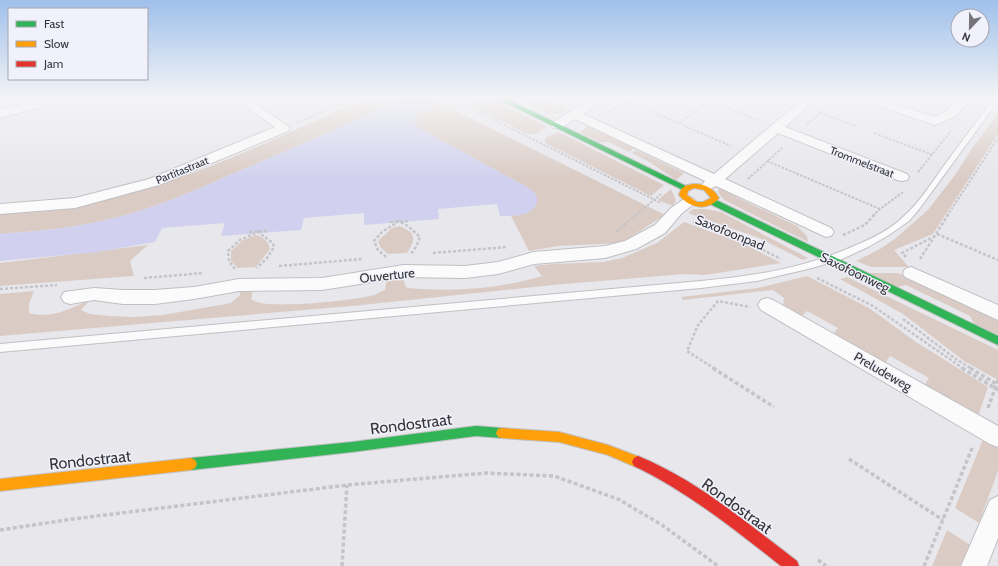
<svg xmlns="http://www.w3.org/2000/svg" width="998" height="566" font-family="Cabin,sans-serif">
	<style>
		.green { fill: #daccc5 }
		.water { fill: #d1d1ef }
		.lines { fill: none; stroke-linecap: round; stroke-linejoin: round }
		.lane-casing { stroke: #c0c0c4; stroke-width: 2 }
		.street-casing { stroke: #c0c0c4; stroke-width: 2 }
		.fast-casing { stroke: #c0c0c4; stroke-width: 2 }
		.slow-casing { stroke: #c0c0c4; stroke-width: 2 }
		.jam-casing { stroke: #c0c0c4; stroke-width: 2 }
		.path-far2 { stroke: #c5c5c9; stroke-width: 2; stroke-dasharray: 2.5 1.5; stroke-linecap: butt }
		.path-far1 { stroke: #c5c5c9; stroke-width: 2.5; stroke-dasharray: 3 2; stroke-linecap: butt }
		.path { stroke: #c5c5c9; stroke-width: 3.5; stroke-dasharray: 4 2.5; stroke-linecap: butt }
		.lane { fill: #fbfbfc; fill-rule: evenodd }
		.street { fill: #fbfbfc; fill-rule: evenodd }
		.fast { fill: #30b455; fill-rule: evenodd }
		.slow { fill: #ff9f0a; fill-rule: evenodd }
		.jam { fill: #e5322d; fill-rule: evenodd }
		.labels { text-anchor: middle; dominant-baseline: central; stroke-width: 3; stroke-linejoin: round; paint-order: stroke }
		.far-street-label { font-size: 11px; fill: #343439; stroke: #f1f1fc }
		.street-label { font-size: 13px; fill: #343439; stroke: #f1f1fc }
		.near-street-label { font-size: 16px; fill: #343439; stroke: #f1f1fc }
	</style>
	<rect width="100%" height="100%" fill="#e7e7ec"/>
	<!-- green -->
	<path class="green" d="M367 98H404C347 124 290 150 232 174 194 191 155 208 114 218 76 228 38 231 0 234V214C26 212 53 212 78 206 179 187 273 139 367 98Z
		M456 98H490L544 125 546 127 536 134H527Z
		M516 98H542L567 110C550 121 532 106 516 98Z
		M438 102 665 215 621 243 558 246 529 251 511 216 528 212 529 188 419 129 414 123C413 110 429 107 438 102Z
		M998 113V134L933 234 894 250 909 267H871L856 261 880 249 896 238 928 210 955 175 971 150Z
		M588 126 634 148 629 152 609 142H599L579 132Z
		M559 132 664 185 651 196 545 143V138L555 133Z
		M636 150 684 173 676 180 651 163 632 153Z
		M720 186 732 191 736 197 797 226 807 236 808 242 724 200 718 192Z
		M671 189 676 200 673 206 658 200Z
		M693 209H706L721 212 808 258 803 260 759 238 688 213Z
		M684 222 744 244 781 263 705 275 685 274 553 285 352 306 0 336V294L34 291 29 304V313C53 319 69 309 90 300L81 310 90 314 110 316 134 317 163 315 231 303 240 295V290H253L251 299C262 311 356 300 374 295 378 294 381 291 385 290L387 278 402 276 406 287 408 288C454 292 498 289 542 276L534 266 553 264 604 262 622 258 657 243Z
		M399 226C415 232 417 238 407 253L388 254 381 248 378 241 392 228Z
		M255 235C263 237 268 240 270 249L256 267 238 268 231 261V251L242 241Z
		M148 245 130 261 134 276 0 286V263Z
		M869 273H898L998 321V335L975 325 970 316 906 285 897 287Z
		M807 276 869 308 916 342 988 387 977 419 923 387 929 378 890 356 884 365 832 336 838 328 807 311 800 318 783 306 784 298 773 290 683 300 681 297 758 288Z
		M847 277 998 350V380L964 361 903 314 840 279Z
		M984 437 998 448V471L979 523 955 508Z
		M947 530 970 545 961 566H932Z"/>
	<!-- water -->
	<path class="water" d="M404 98H446L419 112 414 120 417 127 529 188C533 191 538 195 537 201 535 217 511 216 500 216L497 204 438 209 439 219 364 225V213L304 218 301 230 221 236 225 223 162 228 155 242 97 252 0 261V234C38 231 76 228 114 218 155 208 194 191 232 174 290 150 347 124 404 98Z"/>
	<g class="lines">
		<defs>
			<path id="lane" d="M994 98H998V101L920 208 909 221 889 235 868 247 842 259 812 268 757 281 701 288 0 352V344L701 281C754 276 805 268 854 246 871 239 890 230 903 217 919 203 931 184 943 167 960 144 977 121 994 98Z"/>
			<path id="street" d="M46 98H67L66 100 0 118V110Z
				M234 98H248L290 128 288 131 159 185 75 208 0 214V204L75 198 149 179 275 127Z
				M591 98H605L583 114 714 174 804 98H817L785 127 907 174 909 177 907 180 902 181 897 180 778 133 725 179 831 228 834 232 831 236 826 237 716 186 708 190 703 189 701 186 705 181 575 119 561 128H553L551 125 553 122Z
				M860 98H878L934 117 948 110 960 98H972L956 116 935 125 861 100Z
				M689 197 694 199 696 202 681 214 665 233 636 249 605 258 534 264 498 274 465 278 404 277 322 290 239 291 194 299 155 304H123L94 300 70 304 64 302 61 297 64 292 94 288 123 290H155L194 287 239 279 322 278 404 265 465 266 498 262 534 252 605 246 625 241 655 225 671 208 684 199Z
				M911 267 998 305V320L905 277 903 273 905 269Z
				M767 298 773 300 998 426V447L990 444 761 310 758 305 761 300Z
				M998 496V538L987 566H961L990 500Z"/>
			<path id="fast" d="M496 98H505L690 188 689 190H683Z
				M710 200H716L998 336V345L710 204 709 202Z
				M476 426 502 428 506 429 508 433 506 437 502 438 476 436 352 452 191 470 187 468 185 464 187 460 191 458 352 442Z"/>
			<path id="slow" d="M694 184C705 184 713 188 719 198 708 212 689 208 679 195 681 186 686 185 694 184ZM694 188 704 190 711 198 703 202H697L687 195 688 191Z
				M502 428 559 432 608 445 642 458 644 462 642 466 638 468 608 455 559 442 502 438 498 437 496 433 498 429Z
				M191 458 195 460 197 464 195 468 191 470 0 491V479Z"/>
			<path id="jam" d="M638 456C697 480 747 523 797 561L799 566H781C734 529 688 492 634 466L632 462 634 458Z"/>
		</defs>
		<!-- lane casing -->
		<use href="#lane" class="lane-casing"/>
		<!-- street casing -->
		<use href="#street" class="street-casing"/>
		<!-- fast casing -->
		<use href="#fast" class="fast-casing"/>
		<!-- slow casing -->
		<use href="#slow" class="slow-casing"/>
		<!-- jam casing -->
		<use href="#jam" class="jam-casing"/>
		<!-- path-far2 -->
		<path class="path-far2" d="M450 98 661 203
			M702 98 759 121
			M627 101 731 146
			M607 113 631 98
			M820 113 856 126
			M297 123 355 98
			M679 123 714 98
			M807 125 836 98
			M874 133 933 155
			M767 161 880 209
			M918 172 951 131
			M748 179 783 147
			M635 216 661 194
			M873 216 880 209 903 192
			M947 216 998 138"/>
		<!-- path-far1 -->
		<path class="path-far1" d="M390 222 408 221
			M693 222 737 237 781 259
			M706 222 724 228
			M249 232 267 231
			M616 232 636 215
			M937 234 998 260
			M843 235 865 225 874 215
			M433 253 507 247
			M386 257 378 250 374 241 382 232 399 221 408 226 420 237 416 247 410 255
			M906 257 902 253 935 236
			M920 259 948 215
			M279 266 362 259
			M235 269 229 261 228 251 240 240 258 232 273 243 274 247 267 258 257 268
			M144 278 204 273
			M817 278 873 306 964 369
			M0 289 57 285
			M903 319 956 359 972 369
			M715 369 687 351 698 325 718 301 750 307"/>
		<!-- path -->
		<path class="path" d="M713 368 774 407
			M962 368 998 390
			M970 368 998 385
			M988 408 998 380
			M849 459 943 520
			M0 530 73 519 347 485 486 473 554 476 618 499 662 525 718 566
			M818 560 826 566
			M342 566 347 485
			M924 566 973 446"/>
		<!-- lane -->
		<use href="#lane" class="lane"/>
		<!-- street -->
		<use href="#street" class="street"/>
		<!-- fast -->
		<use href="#fast" class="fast"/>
		<!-- slow -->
		<use href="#slow" class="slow"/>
		<!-- jam -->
		<use href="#jam" class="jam"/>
	</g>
	<!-- sky -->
	<linearGradient id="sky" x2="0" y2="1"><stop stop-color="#9fc0eb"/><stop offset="0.55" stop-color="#f4f4f6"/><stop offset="1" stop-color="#f4f4f6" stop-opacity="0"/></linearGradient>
	<rect width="998" height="178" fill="url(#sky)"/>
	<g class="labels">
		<!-- far-street labels -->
		<g class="far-street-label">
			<text transform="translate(862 162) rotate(21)">Trommelstraat</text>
			<text transform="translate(182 170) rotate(-22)">Partitastraat</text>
		</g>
		<!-- street labels -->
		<g class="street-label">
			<text transform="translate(730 232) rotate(22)">Saxofoonpad</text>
			<text transform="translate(855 272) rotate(26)">Saxofoonweg</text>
			<text transform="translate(387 275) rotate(-6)">Ouverture</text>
			<text transform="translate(883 371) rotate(30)">Preludeweg</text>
		</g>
		<!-- near-street labels -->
		<g class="near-street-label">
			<text transform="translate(411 424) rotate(-7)">Rondostraat</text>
			<text transform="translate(90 460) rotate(-6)">Rondostraat</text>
			<text transform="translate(737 506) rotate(36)">Rondostraat</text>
		</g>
	</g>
	<!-- legend -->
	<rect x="8" y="8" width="140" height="72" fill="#f1f1fc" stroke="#a5a5ae"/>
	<rect x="16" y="21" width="20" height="6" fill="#30b455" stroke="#a5a5ae"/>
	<text x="44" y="28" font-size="12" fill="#343439">Fast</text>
	<rect x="16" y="41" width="20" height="6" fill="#ff9f0a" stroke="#a5a5ae"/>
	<text x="44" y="48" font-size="12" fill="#343439">Slow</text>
	<rect x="16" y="61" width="20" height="6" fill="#e5322d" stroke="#a5a5ae"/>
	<text x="44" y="68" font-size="12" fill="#343439">Jam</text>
	<!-- north arrow -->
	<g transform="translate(970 28) rotate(202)"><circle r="19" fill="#f1f1fc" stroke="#a5a5ae"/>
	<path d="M0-3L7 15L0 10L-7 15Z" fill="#737378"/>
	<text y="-6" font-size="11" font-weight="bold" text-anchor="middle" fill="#343439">N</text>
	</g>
</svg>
